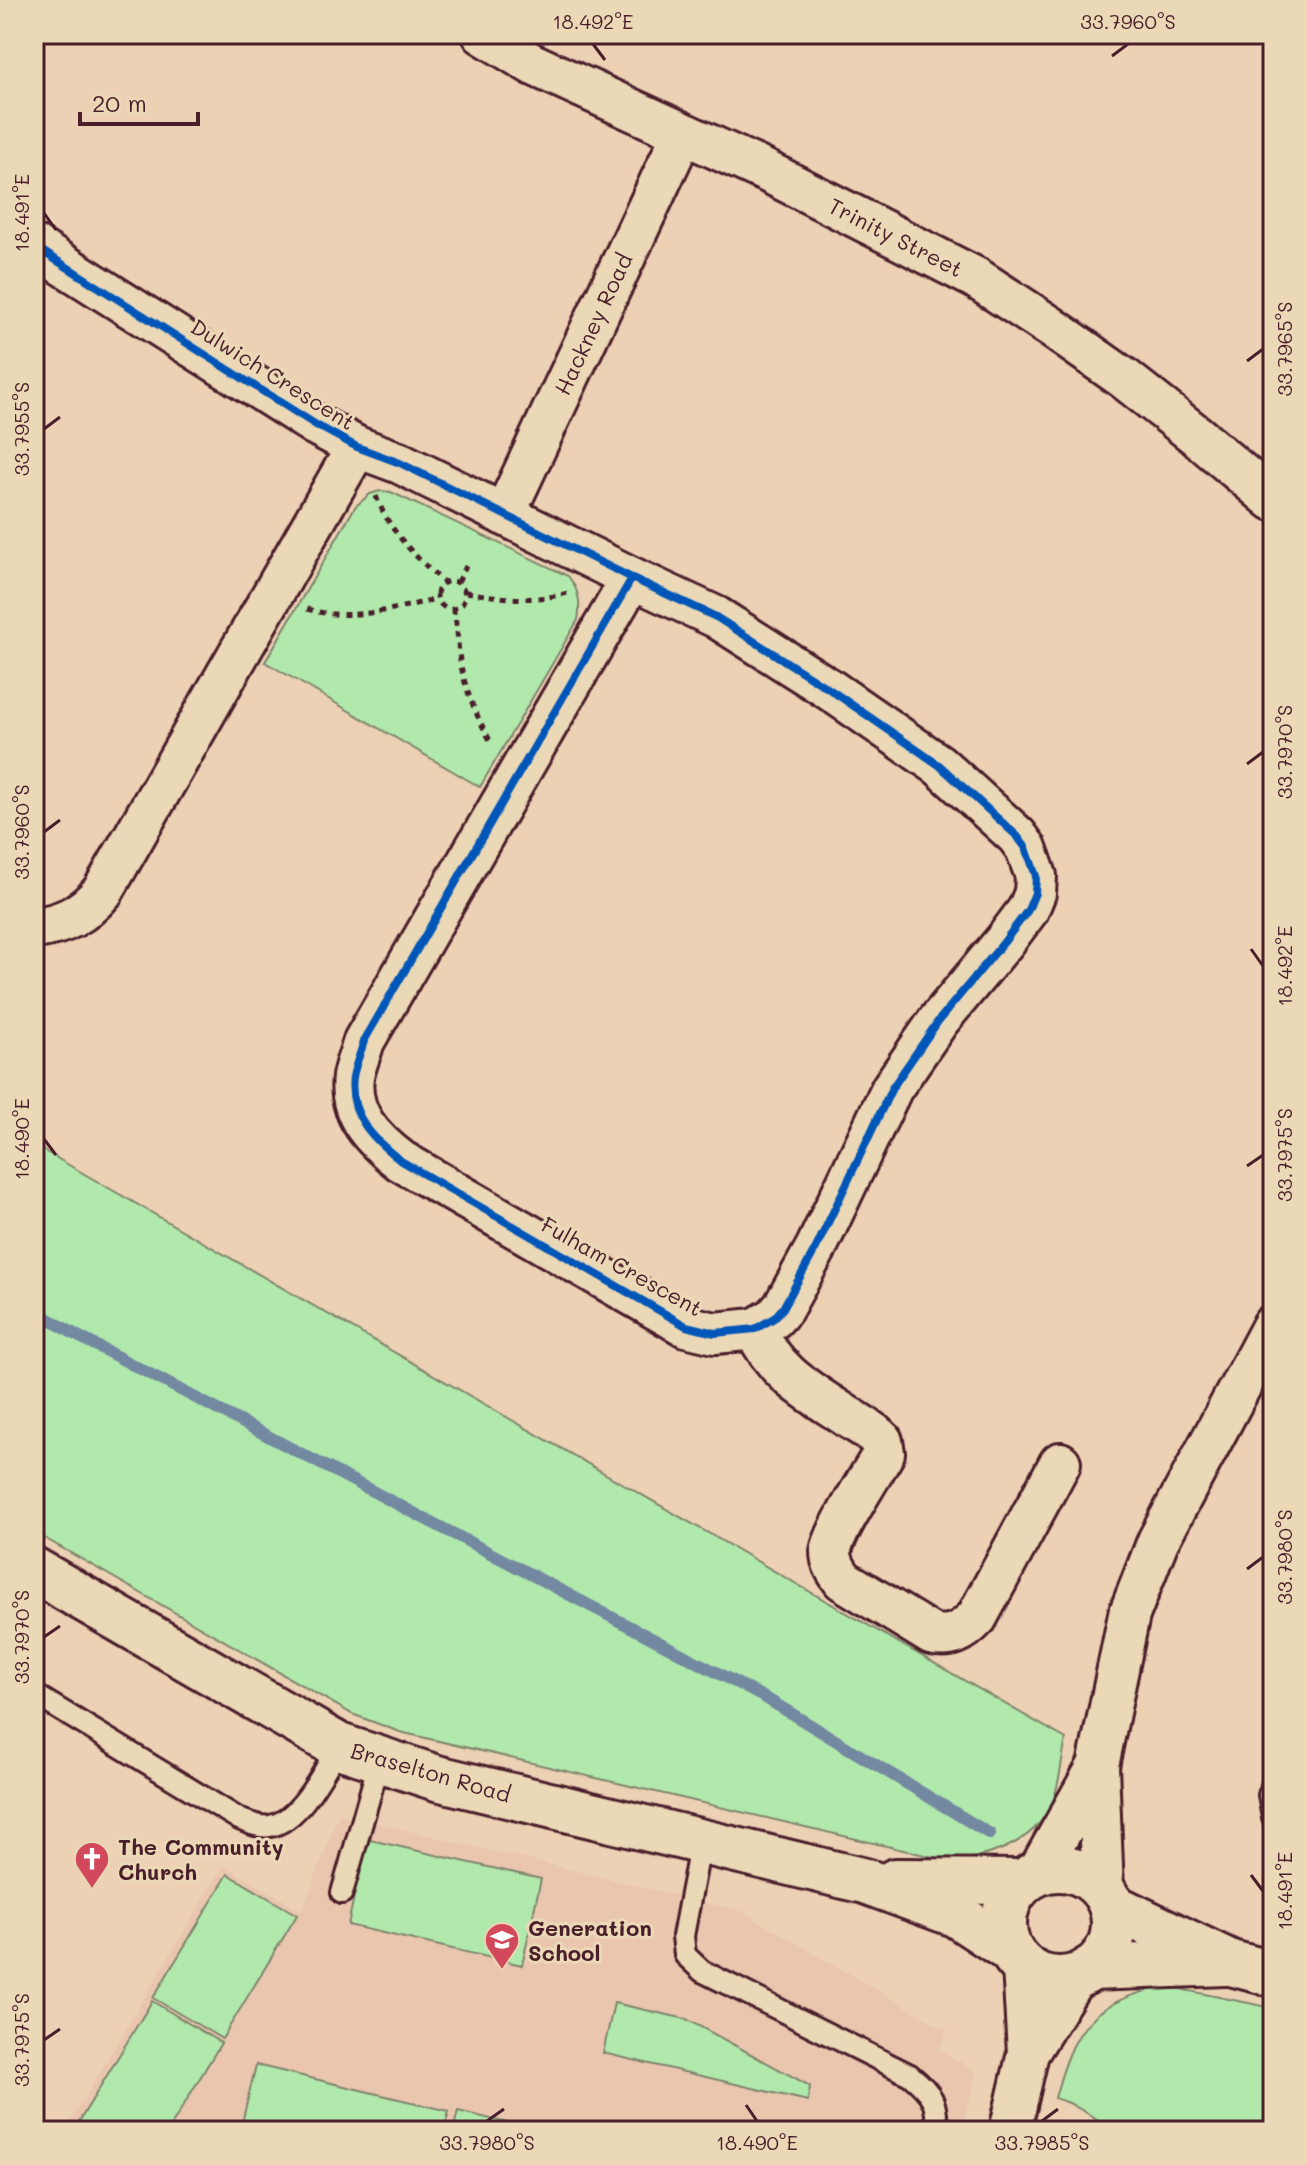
<svg xmlns="http://www.w3.org/2000/svg" width="1307" height="2165" font-family="Mali,sans-serif">
	<style>
		.built { fill: #eac6af }
		.green { fill: #b1e9ac; stroke: #7e846c; stroke-width: 2 }
		.lines { fill: none; stroke-linecap: round; stroke-linejoin: round }
		.stream { stroke: #7389a1; stroke-width: 12 }
		.lane-casing { stroke: #4a1f2b; stroke-width: 26 }
		.street-casing { stroke: #4a1f2b; stroke-width: 46 }
		.secondary-casing { stroke: #4a1f2b; stroke-width: 50 }
		.path { stroke: #4a1f2b; stroke-width: 5; stroke-dasharray: 6 6; stroke-linecap: butt }
		.lane { stroke: #ebd8b6; stroke-width: 20 }
		.street { stroke: #ebd8b6; stroke-width: 40 }
		.secondary { stroke: #ebd8b6; stroke-width: 44 }
		.cycleway-casing { stroke: #ebd8b6; stroke-width: 13 }
		.cycleway { stroke: #0057b8; stroke-width: 8 }
		.ticks { fill: none; stroke: #4a1f2b; stroke-width: 3 }
		.labels { text-anchor: middle; dominant-baseline: central; stroke-width: 6; stroke-linejoin: round; paint-order: stroke }
		.street-label { font-size: 22px; fill: #4a1f2b; stroke: #ebd8b6 }
		.poi-label { font-size: 22px; font-weight: bold; fill: #4a1f2b; stroke: #ebd8b6; text-anchor: start }
		.neatline { fill: none; stroke: #4a1f2b; stroke-width: 3 }
		.ticks-label { font-size: 20px; text-anchor: middle; fill: #4a1f2b }
	</style>
	<rect width="100%" height="100%" fill="#ecd1b4"/>
	<filter id="ink" filterUnits="userSpaceOnUse"><feTurbulence type="fractalNoise" baseFrequency=".0125" numOctaves="2"/><feDisplacementMap in="SourceGraphic" scale="16" xChannelSelector="R" yChannelSelector="G"/><feConvolveMatrix kernelMatrix="1 2 1 2 8 2 1 2 1" color-interpolation-filters="sRGB"/></filter>
	<g filter="url(#ink)">
		<!-- built -->
		<path class="built" d="M339 1814 741 1911 948 2031 939 2049 977 2072 961 2131 65 2130 224 1865 302 1911Z"/>
		<!-- green -->
		<path class="green" d="M380 491 391 492 568 576C579 590 581 602 578 620L480 787 265 662 355 507 370 494Z
			M34 1145 1066 1739C1062 1757 1059 1790 1051 1806 1032 1844 986 1860 946 1860L400 1732 352 1714 34 1532Z
			M366 1839 541 1879 522 1965 348 1925Z
			M228 1874 297 1915 222 2039 153 1998Z
			M1154 1989H1180L1273 2008V2131H1118L1069 2103 1055 2098C1072 2035 1087 2005 1154 1989Z
			M152 2001 221 2043 168 2131H87L77 2125Z
			M614 2003 686 2019 810 2086 808 2101 603 2053Z
			M256 2065 449 2111 444 2131H240Z
			M458 2111 541 2131H453Z"/>
		<g class="lines">
			<!-- stream -->
			<path class="stream" d="M34 1310 76 1335 769 1700 990 1834"/>
			<defs>
				<path id="lane" d="M34 1694 239 1819C249 1823 260 1828 270 1826 300 1821 325 1769 339 1746
					M1273 1783 1269 1795 1273 1818
					M701 1841 683 1936 685 1955 702 1971 910 2075C933 2094 937 2102 937 2131
					M342 1893 380 1759"/>
				<path id="street" d="M483 34 532 64 766 171 976 278 1051 327 1125 379 1196 435 1273 500
					M34 246 316 425 357 447 400 463 632 578 716 617 829 689 939 765 1017 836 1026 848 1036 876 1035 893 1028 910 1004 942 939 1020 892 1088 816 1248 783 1308 774 1318 755 1329 715 1333 686 1326 401 1161C374 1140 348 1115 353 1077 355 1065 361 1052 364 1041L632 578
					M504 515 683 133
					M34 928C63 925 84 914 103 891L357 447
					M755 1329C775 1373 807 1390 845 1415 857 1423 872 1430 882 1441L884 1453C874 1470 831 1537 831 1552 831 1563 837 1572 843 1580L931 1634C951 1639 963 1632 977 1617L1060 1463
					M1038 1872 1098 1766
					M1103 1891 1098 1766 1129 1615 1158 1541 1273 1325
					M1028 2053 1076 1976
					M1010 2131 1028 2053 1023 1966"/>
				<path id="secondary" d="M34 1570 339 1746 437 1778 865 1881 955 1914 1011 1951
					M1004 1924a55 55 0 1 1 110 0a55 55 0 1 1-110 0Z
					M896 1881 1022 1882
					M1112 1906 1231 1963 1273 1974
					M1091 1968 1225 1963"/>
			</defs>
			<!-- lane casing -->
			<use href="#lane" class="lane-casing"/>
			<!-- street casing -->
			<use href="#street" class="street-casing"/>
			<!-- secondary casing -->
			<use href="#secondary" class="secondary-casing"/>
			<!-- path -->
			<path class="path" d="M376 496C390 532 415 557 444 582
				M437 595a14 14 0 1 1 28 0a14 14 0 1 1-28 0Z
				M458 582 466 566
				M466 592C502 598 535 603 571 592
				M453 608C458 626 457 642 460 660 465 691 477 717 492 744
				M307 609C349 622 395 609 436 599"/>
			<!-- lane -->
			<use href="#lane" class="lane"/>
			<!-- street -->
			<use href="#street" class="street"/>
			<!-- secondary -->
			<use href="#secondary" class="secondary"/>
			<defs>
				<path id="cycleway" d="M34 246 316 425 357 447 400 463 632 578 716 617 829 689 939 765 1017 836 1026 848 1036 876 1035 893 1028 910 1004 942 939 1020 892 1088 816 1248 783 1308 774 1318 755 1329 715 1333 686 1326 401 1161C374 1140 348 1115 353 1077 355 1065 361 1052 364 1041L632 578"/>
			</defs>
			<!-- cycleway casing -->
			<use href="#cycleway" class="cycleway-casing"/>
			<!-- cycleway -->
			<use href="#cycleway" class="cycleway"/>
		</g>
	</g>
	<!-- ticks -->
	<path class="ticks" d="M593 44 605 60M1112 56 1128 44M44 213 56 230M1247 361 1263 349M44 429 60 417M1247 764 1263 752M44 832 60 820M1251 949 1263 966M44 1139 56 1155M1247 1166 1263 1155M1247 1569 1263 1557M44 1637 60 1626M1251 1875 1263 1891M44 2040 60 2029M746 2105 757 2121M487 2121 504 2109M1042 2121 1058 2109"/>
	<!-- icons -->
	<defs>
		<symbol id="church-pin" viewBox="-11 -11 22 30"><path d="M0 17L-7.5 6A9.5 9.5 0 1 1 7.5 6Z" fill="#d1495b" stroke="#ebd8b6"/><path d="M-1.2-6h2.4v3.5h3.3v2.4h-3.3V6h-2.4V-.1h-3.3v-2.4h3.3Z" fill="#fff"/></symbol>
		<symbol id="school-pin" viewBox="-11 -11 22 30"><path d="M0 17L-7.5 6A9.5 9.5 0 1 1 7.5 6Z" fill="#d1495b" stroke="#ebd8b6"/><path d="M0-5L7-2L0 1L-7-2ZM-4 1L0 2.5L4 1V4Q0 6-4 4Z" fill="#fff"/></symbol>
	</defs>
	<g fill-rule="evenodd">
		<use href="#church-pin" x="72" y="1839" width="40" height="54"/>
		<use href="#school-pin" x="482" y="1920" width="40" height="54"/>
	</g>
	<g class="labels">
		<!-- street labels -->
		<g class="street-label">
			<text transform="translate(896 237) rotate(27)">Trinity Street</text>
			<text transform="translate(593 324) rotate(-65)">Hackney Road</text>
			<text transform="translate(273 374) rotate(32)">Dulwich Crescent</text>
			<text transform="translate(622 1266) rotate(29)">Fulham Crescent</text>
			<text transform="translate(431 1772) rotate(16)">Braselton Road</text>
		</g>
		<!-- poi labels -->
		<g class="poi-label">
			<text x="118" y="1846">The Community<tspan x="118" dy="25">Church</tspan></text>
			<text x="528" y="1927">Generation<tspan x="528" dy="25">School</tspan></text>
		</g>
	</g>
	<!-- margin -->
	<rect width="1307" height="2165" fill="none" stroke="#ebd8b6" stroke-width="88"/>
	<!-- scale -->
	<path d="M80 112v12h118v-12" fill="none" stroke="#4a1f2b" stroke-width="4"/>
	<text x="92" y="112" font-size="24" fill="#4a1f2b" stroke="#ebd8b6" stroke-width="6" paint-order="stroke">20 m</text>
	<rect x="44" y="44" width="1219" height="2077" class="neatline"/>
	<g class="ticks-label">
		<text x="593" y="29">18.492°E</text>
		<text x="1128" y="29">33.7960°S</text>
		<text transform="translate(22 213) rotate(-90)" y="7">18.491°E</text>
		<text transform="translate(1285 349) rotate(-90)" y="7">33.7965°S</text>
		<text transform="translate(22 429) rotate(-90)" y="7">33.7955°S</text>
		<text transform="translate(1285 752) rotate(-90)" y="7">33.7970°S</text>
		<text transform="translate(22 832) rotate(-90)" y="7">33.7960°S</text>
		<text transform="translate(1285 966) rotate(-90)" y="7">18.492°E</text>
		<text transform="translate(22 1139) rotate(-90)" y="7">18.490°E</text>
		<text transform="translate(1285 1155) rotate(-90)" y="7">33.7975°S</text>
		<text transform="translate(1285 1557) rotate(-90)" y="7">33.7980°S</text>
		<text transform="translate(22 1637) rotate(-90)" y="7">33.7970°S</text>
		<text transform="translate(1285 1891) rotate(-90)" y="7">18.491°E</text>
		<text transform="translate(22 2040) rotate(-90)" y="7">33.7975°S</text>
		<text x="487" y="2150">33.7980°S</text>
		<text x="757" y="2150">18.490°E</text>
		<text x="1042" y="2150">33.7985°S</text>
	</g>
</svg>
